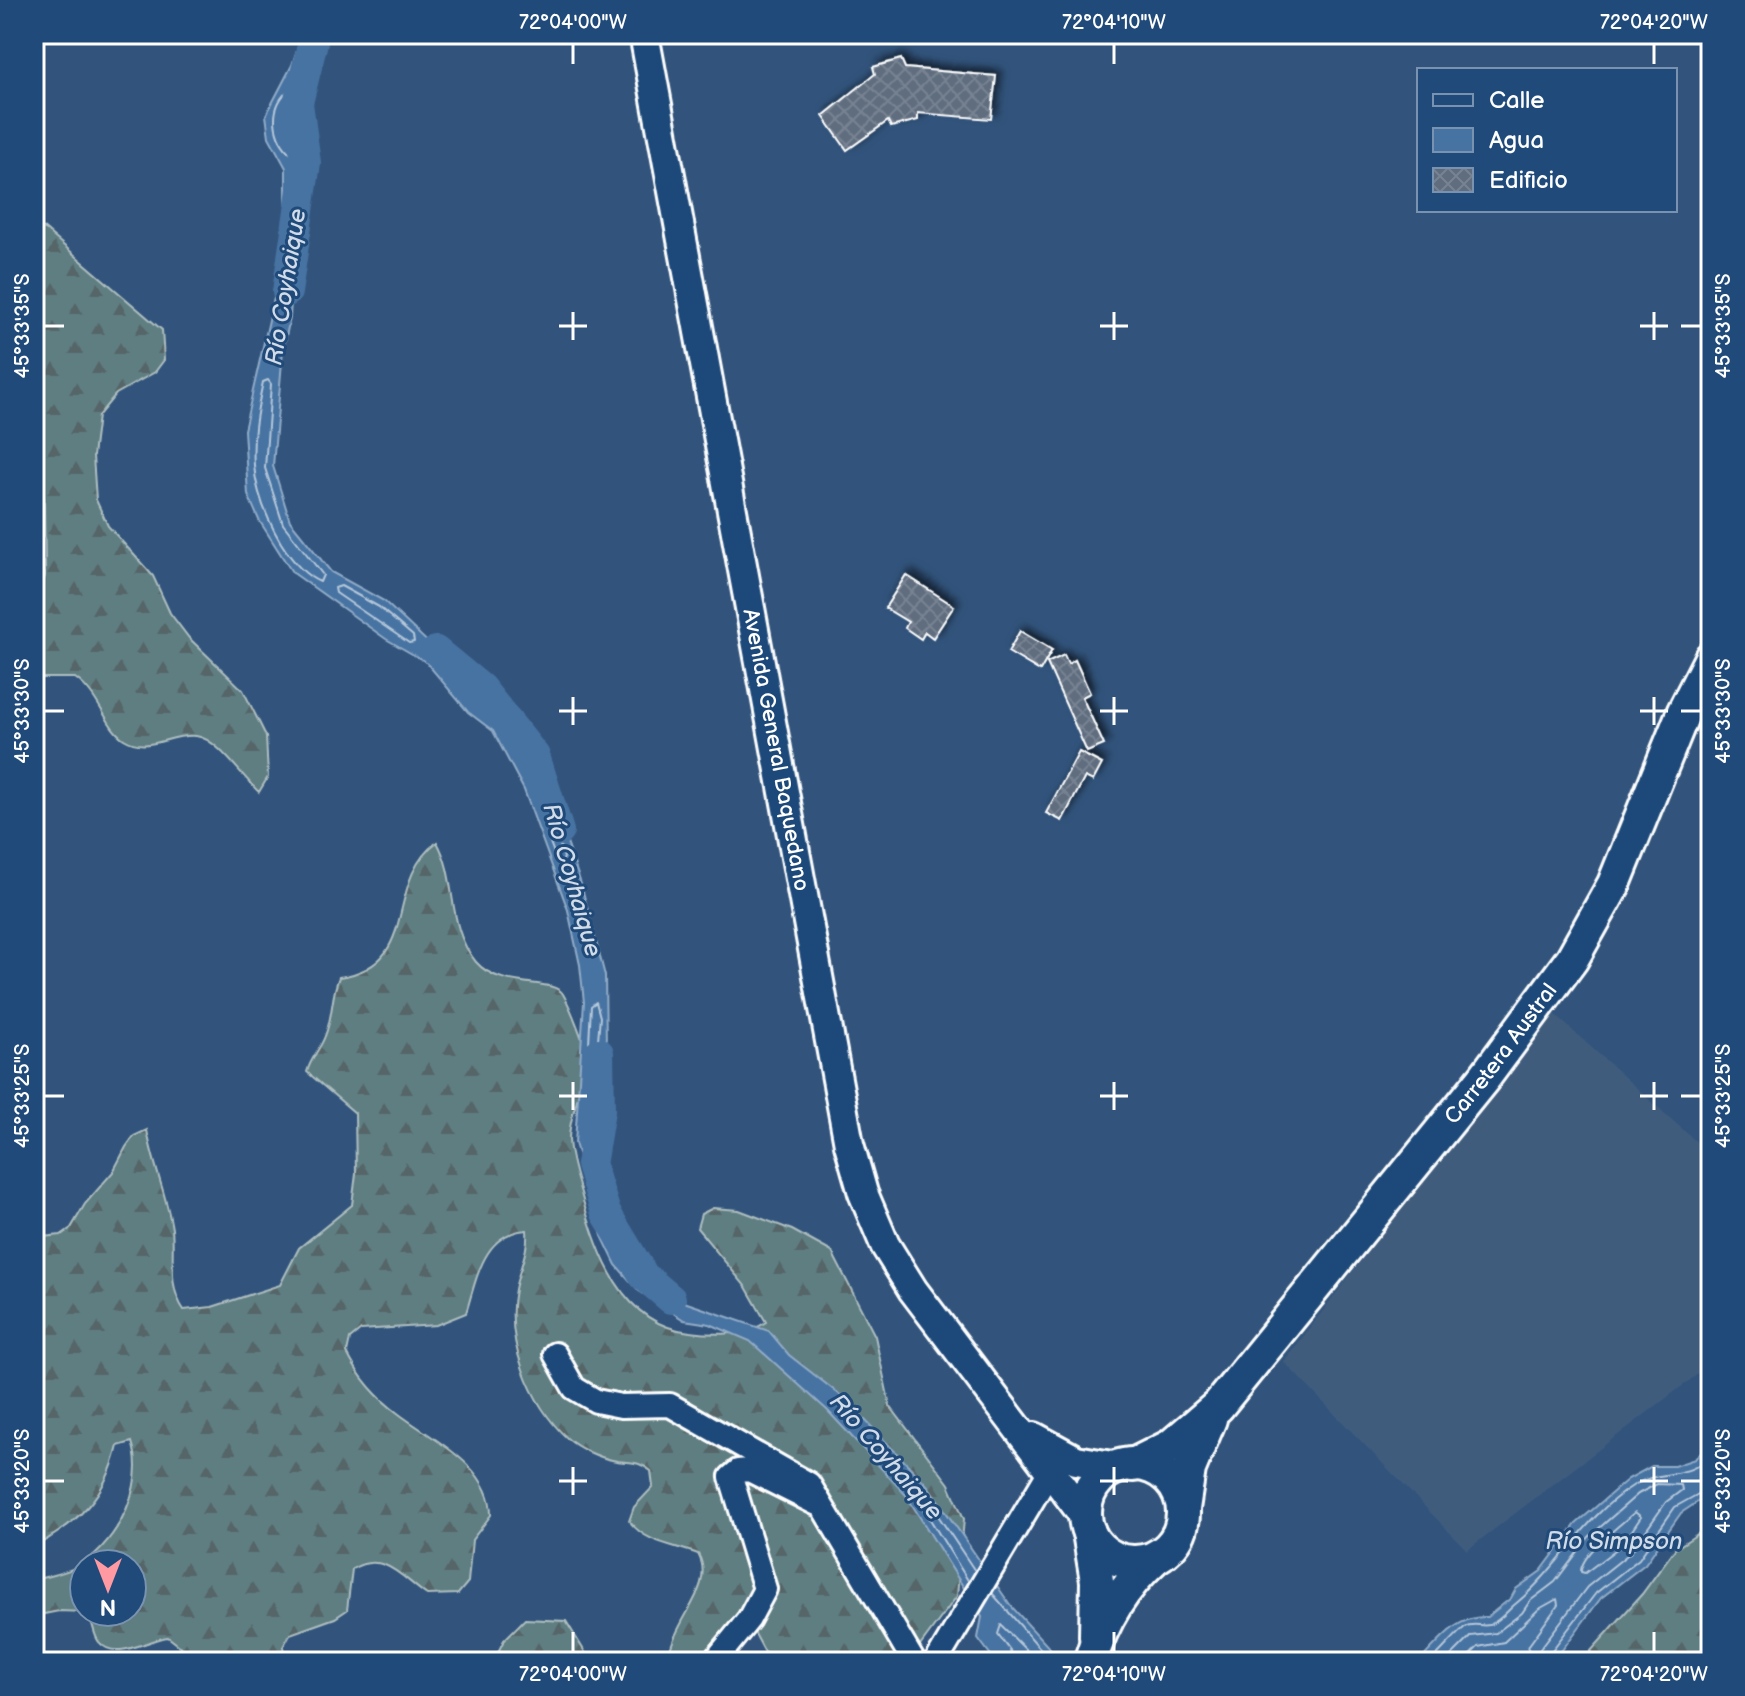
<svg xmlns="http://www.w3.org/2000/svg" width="1745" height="1696" font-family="'Balsamiq Sans',sans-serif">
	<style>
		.built { fill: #405c7d }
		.forest { fill: url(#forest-firs); stroke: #aebec0; stroke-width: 2 }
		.water { fill: #4773a2; stroke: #91abc7; stroke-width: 2 }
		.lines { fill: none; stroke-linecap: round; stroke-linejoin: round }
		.shore { stroke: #b5c7da; stroke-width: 2 }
		.river { stroke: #4773a2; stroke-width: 30 }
		.building { fill: url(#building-cross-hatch); stroke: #fff; stroke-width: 2; filter: url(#shadow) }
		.minor-casing { stroke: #fff; stroke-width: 28 }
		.major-casing { stroke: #fff; stroke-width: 34 }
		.highway-casing { stroke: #fff; stroke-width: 38 }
		.minor { stroke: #1f4a7a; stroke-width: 22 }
		.major { stroke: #1f4a7a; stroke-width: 28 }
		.highway { stroke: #1f4a7a; stroke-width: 32 }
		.ticks { fill: none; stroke: #fff; stroke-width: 3 }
		.labels { text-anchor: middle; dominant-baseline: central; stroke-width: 6; stroke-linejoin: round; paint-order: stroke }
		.street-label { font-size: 22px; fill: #fff; stroke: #1f4a7a }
		.water-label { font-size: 24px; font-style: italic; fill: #d1dce8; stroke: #1f4a7a }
		.neatline { fill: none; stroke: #fff; stroke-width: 3 }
		.ticks-label { font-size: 20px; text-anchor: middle; fill: #fff }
	</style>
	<defs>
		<pattern id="forest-firs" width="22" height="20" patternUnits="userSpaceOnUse" patternTransform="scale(2)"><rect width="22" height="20" fill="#5e7e82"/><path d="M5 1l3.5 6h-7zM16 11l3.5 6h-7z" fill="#556567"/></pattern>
		<pattern id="building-cross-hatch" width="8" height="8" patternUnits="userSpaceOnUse" patternTransform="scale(2)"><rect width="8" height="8" fill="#5f6d7f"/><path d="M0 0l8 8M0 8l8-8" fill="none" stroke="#778392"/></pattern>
		<filter id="shadow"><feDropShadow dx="5" dy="-5" stdDeviation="4" flood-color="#0009"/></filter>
	</defs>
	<rect width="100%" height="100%" fill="#32547c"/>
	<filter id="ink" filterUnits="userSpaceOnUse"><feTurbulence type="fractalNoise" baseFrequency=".0125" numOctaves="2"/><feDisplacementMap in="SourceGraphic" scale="16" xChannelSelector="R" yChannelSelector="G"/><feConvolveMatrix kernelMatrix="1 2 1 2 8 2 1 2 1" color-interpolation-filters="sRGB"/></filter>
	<g filter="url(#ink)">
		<!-- built -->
		<path class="built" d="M1551 1011 1711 1155V1364L1467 1550 1284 1362Z"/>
		<!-- forest -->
		<path class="forest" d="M34 220 162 330 164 360 155 372 116 394 98 416 93 456 96 500 108 526 153 576 170 613 189 638 243 690 266 736 268 777 259 792C243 778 217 738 196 736 170 733 148 754 124 739 105 727 100 695 75 678H34V608L45 576 44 498 34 483Z
			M437 842C458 880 446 926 476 962 501 991 552 977 563 994 570 1006 585 1044 587 1057 589 1075 569 1111 569 1140 570 1158 576 1176 581 1193 596 1251 621 1325 690 1332 713 1335 748 1336 766 1322L746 1287 697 1228 701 1214 713 1208 739 1210 792 1230 832 1252 875 1336 890 1406 949 1484 964 1519 957 1596 917 1650 901 1662H800L768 1658 754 1632 742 1625 706 1650 679 1662 670 1651C677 1617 716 1585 698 1554 672 1544 647 1544 629 1521L634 1507 653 1487 651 1471C637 1459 628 1464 612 1460 598 1457 578 1448 568 1439 529 1403 505 1341 515 1289 519 1269 529 1251 527 1230 483 1233 477 1278 466 1313L436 1325 361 1330 350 1339 347 1353C359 1377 377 1398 399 1414 433 1440 491 1466 491 1515L472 1540 468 1582 458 1594 427 1595C402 1578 384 1550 352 1569L347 1610 335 1618 290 1634 283 1647 288 1662H200L168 1637C149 1639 115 1662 99 1642 93 1635 93 1620 87 1612H132V1564H84V1612L59 1611 34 1616V1580C50 1575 69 1573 82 1564 119 1540 146 1484 132 1442L118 1446C106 1496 78 1523 34 1547V1238L61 1235 71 1228 85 1204 113 1172 126 1147 134 1136 147 1130C153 1165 167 1196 172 1229 175 1257 167 1286 184 1310L212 1307 280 1285 299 1248 352 1205 356 1174 355 1113 307 1072C311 1057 320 1050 325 1036 333 1017 331 996 339 977 423 965 382 883 437 842Z
			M1711 1525V1662H1581L1642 1594 1675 1549Z
			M525 1619 566 1621 591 1662H493L504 1640Z"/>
		<!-- water -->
		<path class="water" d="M302 34H318L300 83 307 106 308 147 298 182 290 318 283 350 273 466 290 521 331 572 384 601 505 715 560 822 581 884 605 976 606 1047 596 1121 610 1229 632 1267 684 1302 769 1331 789 1355 844 1398 928 1486 1011 1606 1062 1662H996L978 1638 982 1617 906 1495 827 1410 750 1341 710 1324 684 1320 639 1291 616 1265 602 1236 575 1143 584 1002 580 965 568 910 524 790 493 731 468 712 426 662 386 639 292 572 259 520 248 495 244 430 282 263 286 206V168L269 137 266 115 292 65Z
			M1711 1440V1493L1681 1513 1645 1564 1601 1598 1553 1662H1419C1439 1641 1457 1615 1487 1617L1511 1598 1516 1589 1541 1571 1576 1524 1628 1479 1652 1466H1674L1695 1459Z"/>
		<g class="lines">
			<!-- shore -->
			<path class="shore" d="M291 88C303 103 306 142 293 156 272 138 267 107 291 88Z
				M268 380 271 384 265 468 283 524 323 575 320 582C303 575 291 559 281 543 247 485 249 447 263 382Z
				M341 586 379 607 413 636 414 642 409 643 336 593 335 588Z
				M543 812 553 825 564 858 561 863 557 861 540 816Z
				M596 1002 600 1017 596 1062 592 1066 588 1062 591 1006Z
				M1635 1512 1641 1517 1623 1544 1585 1573 1581 1572C1580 1555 1621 1524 1635 1512Z
				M969 1582 918 1500 919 1495 925 1496 975 1571
				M992 1593 1052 1662
				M1012 1662 1010 1650 998 1634 1001 1625 1038 1662
				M1430 1662C1439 1654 1457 1633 1465 1627 1473 1622 1481 1627 1489 1625 1497 1623 1507 1612 1513 1606 1557 1571 1584 1516 1634 1485 1659 1469 1692 1480 1711 1454
				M1445 1662 1471 1636 1496 1633 1522 1613 1530 1601 1555 1582 1589 1537 1638 1494 1657 1484 1681 1485 1682 1490 1666 1502 1631 1552 1587 1587 1540 1649 1537 1662
				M1463 1662 1478 1647 1504 1642 1539 1609 1557 1599 1558 1605 1529 1645 1525 1662
				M1547 1662 1549 1654 1596 1593 1639 1559 1675 1507 1711 1487"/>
			<!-- river -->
			<path class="river" d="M287 292 306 163 298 103 315 34
				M436 651 481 688 535 756 559 831
				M599 1053 600 1110 591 1165 606 1213 644 1276 671 1299"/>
		</g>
		<!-- building -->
		<path class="building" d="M901 59 905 68 996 76 991 119 918 113V120L891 127 888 121 847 150 823 116 875 74 873 67Z
			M906 575 954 606 933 638 925 632 921 639 905 628 908 622 885 608Z
			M1020 631 1052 650 1040 671 1008 652Z
			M1064 655 1068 664 1075 660 1090 693 1082 697 1104 745 1087 752 1047 663Z
			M1079 752 1102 764 1093 781 1085 777 1062 821 1046 813Z"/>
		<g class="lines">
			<defs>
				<path id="minor" d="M555 1354 574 1388 596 1401 621 1406 670 1405 809 1484 914 1662
					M714 1662 749 1619 765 1589 731 1477 738 1471 749 1470 817 1504
					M936 1662 1051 1469"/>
				<g id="major">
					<path id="s1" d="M644 34 849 1144 863 1193 885 1245 913 1290 1085 1517"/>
					<path d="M1034 1437 1076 1460 1118 1467"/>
				</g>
				<g id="highway">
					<circle cx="1134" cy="1513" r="49"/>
					<path id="s2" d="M1133 1465 1171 1446 1218 1406 1484 1078 1572 959 1614 884 1684 711 1711 658"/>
					<path d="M1183 1509 1189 1469 1210 1419"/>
					<path d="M1089 1532 1097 1581 1096 1636"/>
					<path d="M1090 1662C1102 1622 1124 1586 1155 1558"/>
				</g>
			</defs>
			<!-- minor casing -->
			<use href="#minor" class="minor-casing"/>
			<!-- major casing -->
			<use href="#major" class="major-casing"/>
			<!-- highway casing -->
			<use href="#highway" class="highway-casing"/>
			<!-- minor -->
			<use href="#minor" class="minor"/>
			<!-- major -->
			<use href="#major" class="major"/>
			<!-- highway -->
			<use href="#highway" class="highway"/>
		</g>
	</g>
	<!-- ticks -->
	<path class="ticks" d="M573 44V64M1114 44V64M1654 44V64M573 312V340M1114 312V340M1654 312V340M44 326H64M559 326H587M1100 326H1128M1640 326H1668M1681 326H1701M573 697V725M1114 697V725M1654 697V725M44 711H64M559 711H587M1100 711H1128M1640 711H1668M1681 711H1701M573 1082V1110M1114 1082V1110M1654 1082V1110M44 1096H64M559 1096H587M1100 1096H1128M1640 1096H1668M1681 1096H1701M573 1467V1495M1114 1467V1495M1654 1467V1495M44 1481H64M559 1481H587M1100 1481H1128M1640 1481H1668M1681 1481H1701M573 1632V1652M1114 1632V1652M1654 1632V1652"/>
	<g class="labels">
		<!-- street labels -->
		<g class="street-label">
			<text stroke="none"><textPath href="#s1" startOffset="728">Avenida General Baquedano</textPath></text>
			<text stroke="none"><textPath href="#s2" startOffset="556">Carretera Austral</textPath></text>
		</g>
		<!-- water labels -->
		<g class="water-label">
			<text transform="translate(286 287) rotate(-81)">Río Coyhaique</text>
			<text transform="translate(572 880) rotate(74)">Río Coyhaique</text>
			<text transform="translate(886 1457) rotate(49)">Río Coyhaique</text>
			<text x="1614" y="1541">Río Simpson</text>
		</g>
	</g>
	<!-- margin -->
	<rect width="1745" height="1696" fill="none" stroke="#1f4a7a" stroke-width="88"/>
	<!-- legend -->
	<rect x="1417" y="68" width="260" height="144" fill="#1f4a7a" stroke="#7992af" stroke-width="2"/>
	<rect x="1433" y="94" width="40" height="12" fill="#1f4a7a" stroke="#7992af" stroke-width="2"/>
	<text x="1489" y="108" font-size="24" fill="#ffffff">Calle</text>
	<rect x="1433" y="128" width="40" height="24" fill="#4773a2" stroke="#7992af" stroke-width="2"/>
	<text x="1489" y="148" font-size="24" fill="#ffffff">Agua</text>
	<rect x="1433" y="168" width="40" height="24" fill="url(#building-cross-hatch)" stroke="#7992af" stroke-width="2"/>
	<text x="1489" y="188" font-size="24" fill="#ffffff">Edificio</text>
	<!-- north arrow -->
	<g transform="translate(108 1588) rotate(180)"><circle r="38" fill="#1f4a7a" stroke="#7992af" stroke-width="2"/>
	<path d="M0-6L14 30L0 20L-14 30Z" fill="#ff9aa2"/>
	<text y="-12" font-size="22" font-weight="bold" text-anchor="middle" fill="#ffffff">N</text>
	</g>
	<rect x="44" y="44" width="1657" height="1608" class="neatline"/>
	<g class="ticks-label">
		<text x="573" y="29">72°04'00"W</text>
		<text x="1114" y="29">72°04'10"W</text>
		<text x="1654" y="29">72°04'20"W</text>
		<text transform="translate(1723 326) rotate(-90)" y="7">45°33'35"S</text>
		<text transform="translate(22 326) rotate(-90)" y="7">45°33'35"S</text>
		<text transform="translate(1723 711) rotate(-90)" y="7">45°33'30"S</text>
		<text transform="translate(22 711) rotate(-90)" y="7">45°33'30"S</text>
		<text transform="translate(1723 1096) rotate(-90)" y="7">45°33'25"S</text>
		<text transform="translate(22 1096) rotate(-90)" y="7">45°33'25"S</text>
		<text transform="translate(1723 1481) rotate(-90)" y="7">45°33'20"S</text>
		<text transform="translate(22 1481) rotate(-90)" y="7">45°33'20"S</text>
		<text x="573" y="1681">72°04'00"W</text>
		<text x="1114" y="1681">72°04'10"W</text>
		<text x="1654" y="1681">72°04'20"W</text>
	</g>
</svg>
